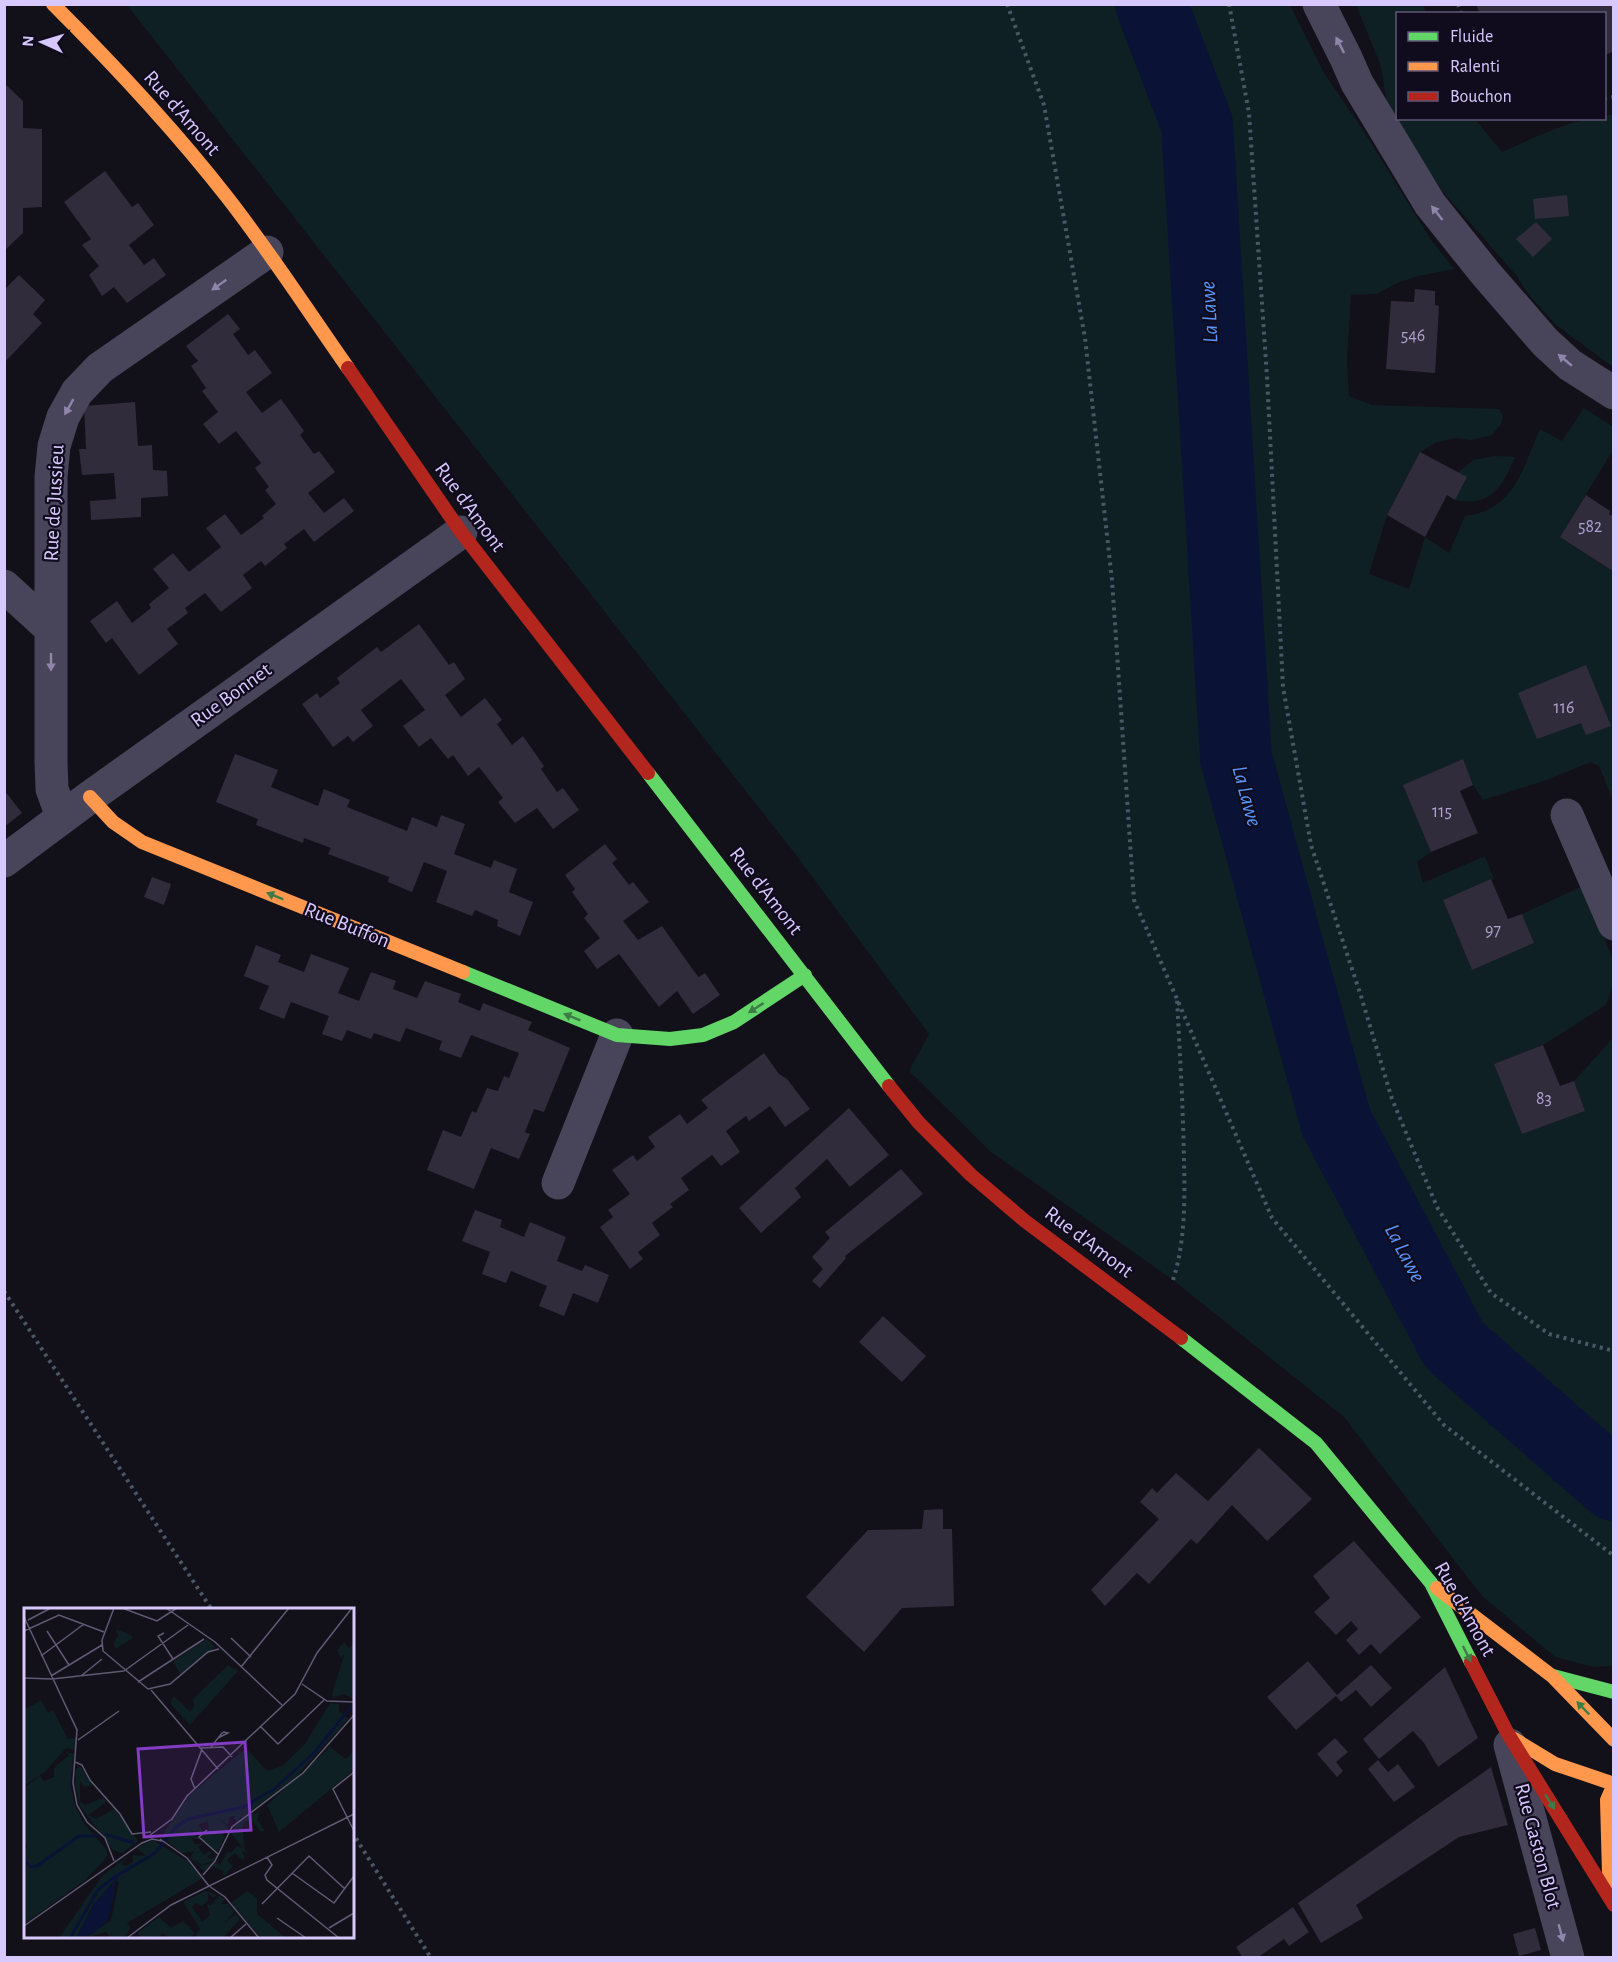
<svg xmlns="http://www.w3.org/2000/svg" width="1618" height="1962" font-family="'Alegreya Sans',sans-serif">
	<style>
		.green { fill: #0f2024 }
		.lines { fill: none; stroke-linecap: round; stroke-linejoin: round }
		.river { stroke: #0a1335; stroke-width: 72 }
		.building { fill: #312c3c }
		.path { stroke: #4c5766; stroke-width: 4; stroke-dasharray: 3 4.5; stroke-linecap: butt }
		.street { stroke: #48445a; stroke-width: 33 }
		.fast { stroke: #63d668; stroke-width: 14 }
		.slow { stroke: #ff974d; stroke-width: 14 }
		.jam { stroke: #b3261e; stroke-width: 14 }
		.oneway { fill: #9086ac }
		.oneway2 { fill: #3e7b46 }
		.labels { text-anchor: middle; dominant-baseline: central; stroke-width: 4.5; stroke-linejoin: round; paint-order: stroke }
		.number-label { font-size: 18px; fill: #aea1ce }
		.street-label { font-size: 21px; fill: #d7c8fe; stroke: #110c1d }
		.water-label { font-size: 22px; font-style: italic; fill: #5796fd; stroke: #110c1d }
		.inset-river { fill: none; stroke: #0a1335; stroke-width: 3 }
		.inset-road { fill: none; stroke: #615a75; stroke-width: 1.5 }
		.view { fill: #843cc5; fill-opacity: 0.15; stroke: #843cc5; stroke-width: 3 }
		.inset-edge { fill: none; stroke: #d7c8fe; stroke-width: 3 }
	</style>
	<rect width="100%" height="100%" fill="#121019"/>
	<!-- green -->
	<path class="green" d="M127 5H1290L1324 73 1363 130 1431 240 1454 269 1418 276 1397 283 1377 294 1351 295 1347 360 1349 396 1372 405 1499 409 1503 416 1501 424 1492 435 1471 440 1455 438 1435 443 1420 452 1387 515 1369 574 1409 589 1425 537 1449 553 1465 516C1515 510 1522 469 1540 429L1562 441 1584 408 1613 427V450L1560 537 1613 572V800L1599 766 1591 762 1544 781 1483 800 1473 785 1463 759 1404 785 1431 852 1417 862 1423 883 1485 856 1494 879 1443 900 1472 970 1534 943 1522 914 1583 886 1613 960V985L1606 1005 1543 1045 1494 1064 1522 1134 1585 1111 1574 1081 1613 1038V1666L1593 1667 1555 1657 1482 1596 1344 1417 1173 1280 991 1152 909 1071 929 1034 796 855Z
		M1356 5H1423L1426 13 1398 14V118L1475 119 1502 152C1534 138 1569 119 1604 118L1605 116 1613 114V367L1556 325 1528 294 1517 276 1443 192 1413 149 1387 104 1381 66Z
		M1495 456 1515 457C1502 486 1493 507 1455 500L1467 477 1458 473 1473 460Z"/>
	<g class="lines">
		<!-- river -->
		<path class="river" d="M1151 4 1197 124 1236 758 1336 1122 1454 1345 1614 1485"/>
	</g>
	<!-- building -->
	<path class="building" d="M1476 4H1614V51L1605 55V14H1480Z
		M4 83 23 101V128L42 129V207L23 208V233L4 251Z
		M105 171 132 207 138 203 154 225 129 245 144 265 154 258 166 275 127 303 114 287 102 296 89 275 99 266 82 245 91 239 64 202Z
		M1567 195 1569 216 1535 219 1533 199Z
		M1536 222 1552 239 1533 257 1516 239Z
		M19 275 45 300 33 314 42 323 4 363V290Z
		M1415 289 1435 291V305L1439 306 1435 373 1386 369 1391 301 1414 302Z
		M228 314 240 329 233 334 248 355 255 350 272 373 246 392 262 413 281 399 304 431 300 435 314 454 319 451 335 472 308 493 324 513 344 498 354 511 314 542 304 529 284 544 287 548 265 566 261 561 243 575 252 588 221 612 205 593 185 608 188 613 167 629 178 644 139 675 112 638 106 643 90 621 117 601 132 623 151 608 149 604 169 588 153 569 173 553 189 572 221 547 206 528 225 514 241 535 264 518 262 516 276 504 265 490 269 487 255 468 261 463 236 431 219 444 203 424 218 412 202 391 206 388 191 366 198 361 186 346Z
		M135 402 138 446 152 445 153 470 167 471 168 496 141 498V517L91 520 90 501 116 499 114 473 82 475 79 449H86L84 406Z
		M1420 452 1467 477 1455 500 1447 495 1425 537 1387 515Z
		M1586 495 1610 511 1609 514 1614 517V572L1560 537Z
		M419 624 449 665 454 662 465 679 445 695 461 717 485 698 502 720 497 724 512 745 523 736 544 766 541 769 557 792 563 788 579 810 553 829 537 808 515 823 498 802 503 798 479 767 468 776 453 755 448 759 431 738 419 747 403 726 425 710 401 679 361 710 373 726 353 742 348 736 333 747 302 704 317 693 320 698 340 683 337 678 377 647 381 652Z
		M1586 665 1611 726 1586 735 1581 723 1537 739 1518 693Z
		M235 754 278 770 271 787 318 806 324 789 350 800 347 807 407 831 412 817 437 827 441 815 465 824 454 854 491 868 494 860 517 869 509 892 533 902 520 936 497 926 498 920 475 910 472 916 436 902 447 871 424 862 412 892 388 882 389 877 328 854 331 848 304 838 303 843 256 825 258 819 216 802Z
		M1463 759 1473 785 1460 791 1478 833 1431 852 1403 785Z
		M4 790 22 813 4 827Z
		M605 844 617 859 612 863 629 885 633 882 649 902 623 921 638 940 662 926 696 974 699 977 705 973 720 995 693 1014 677 991 659 1007 619 954 597 969 584 951 600 938 584 918 588 914 572 892 575 889 565 875Z
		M152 877 171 884 164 905 144 897Z
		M1491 879 1508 919 1522 914 1534 943 1472 970 1443 900Z
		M256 945 281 955 278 962 304 972 311 954 349 968 338 993 359 1001 371 972 396 981 393 989 417 998 425 981 461 994 458 1002 480 1011 483 1003 532 1022 528 1030 570 1048 544 1112 534 1109 525 1132 530 1134 519 1159 491 1148 474 1189 427 1170 443 1130 461 1137 472 1111 476 1113 487 1088 498 1091 504 1076 509 1078 519 1053 471 1035 461 1058 439 1050 442 1041 406 1028 400 1042 374 1033 371 1039 347 1030 342 1041 322 1034 329 1016 291 1002 284 1019 259 1009 269 986 244 976Z
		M1543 1045 1560 1086 1574 1081 1585 1111 1522 1134 1494 1064Z
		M764 1053 779 1074 787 1079 810 1109 785 1127 770 1106 749 1121 746 1116 726 1131 740 1152 721 1166 712 1155 681 1178 689 1190 670 1204 673 1207 652 1223 660 1235 638 1252 643 1259 630 1269 600 1227 613 1217 608 1210 630 1194 612 1170 633 1155 637 1161 655 1147 648 1137 680 1114 687 1124 708 1108 701 1100Z
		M849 1108 889 1155 850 1187 827 1159 795 1188 801 1197 761 1233 739 1208Z
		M901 1169 923 1194 845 1256 846 1258 820 1288 812 1281 823 1269 812 1257 830 1238 825 1232Z
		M475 1210 502 1220 500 1227 524 1237 530 1222 566 1237 557 1261 582 1271 585 1265 609 1275 598 1303 573 1293 564 1316 539 1306 547 1286 511 1271 506 1283 482 1274 490 1252 462 1241Z
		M883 1316 926 1356 902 1382 859 1342Z
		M1259 1448 1312 1499 1267 1541 1232 1505 1197 1544 1191 1539 1149 1584 1137 1573 1105 1606 1091 1590 1159 1519 1140 1502 1152 1488 1157 1493 1176 1473 1208 1501Z
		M943 1509V1529H952L954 1606 902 1608 864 1652 806 1597 868 1530 922 1529 924 1510Z
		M1354 1541 1421 1617 1380 1654 1371 1644 1359 1655 1346 1640 1358 1629 1351 1621 1336 1635 1314 1612 1330 1598 1313 1576Z
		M1308 1661 1337 1695 1371 1665 1392 1688 1371 1707 1356 1690 1341 1702 1336 1696 1296 1730 1267 1697Z
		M1445 1667 1478 1738 1438 1767 1424 1743 1413 1731 1379 1759 1363 1739Z
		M1335 1738 1348 1752 1336 1762 1343 1771 1337 1777 1317 1754Z
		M1378 1760 1388 1772 1398 1764 1415 1787 1394 1802 1368 1769Z
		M1491 1767 1508 1825 1459 1837 1356 1905 1363 1918 1321 1943 1298 1903Z
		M1293 1907 1309 1932 1289 1946 1284 1939 1257 1958H1243L1236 1947Z
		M1535 1928 1541 1950 1519 1956 1513 1934Z"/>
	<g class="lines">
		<!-- path -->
		<path class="path" d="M1007 4 1044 105 1085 338 1112 580 1134 900 1272 1218 1444 1425 1614 1556
			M1229 4 1249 113 1267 377 1283 687 1311 845 1360 993 1392 1099 1437 1207 1491 1293 1549 1334 1614 1351
			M1458 4 1461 14
			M1604 99 1614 97
			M1173 1280C1185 1243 1185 1201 1184 1161 1183 1107 1180 1054 1177 1000
			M4 1291 212 1610
			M352 1832 431 1958"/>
		<!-- street -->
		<path class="street" d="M1319 4 1346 58 1357 83 1430 204 1486 274 1545 342 1570 365 1614 393
			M4 586 51 629
			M1567 815 1614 924
			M62 817 52 789 51 762V477L54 446 63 417 77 392 100 368 267 252
			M4 861 90 797 461 532
			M558 1183 617 1035
			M1510 1745 1568 1958"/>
		<!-- fast -->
		<path class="fast" d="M648 773 889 1086
			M463 972 617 1035 670 1039 703 1035 734 1022 805 975
			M1181 1338 1316 1443 1431 1583 1471 1662
			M1553 1676 1614 1692"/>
		<!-- slow -->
		<path class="slow" d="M53 4C114 65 174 129 227 197 270 252 308 311 348 368
			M90 797 113 822 142 842 463 972
			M1437 1588 1552 1676 1614 1740
			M1514 1739 1555 1764 1614 1784
			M1614 1784 1607 1800 1609 1874 1614 1885"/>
		<!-- jam -->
		<path class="jam" d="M348 368 461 532 648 773
			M889 1086 919 1123 971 1175 1025 1221 1181 1338
			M1471 1662 1508 1734 1614 1905"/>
	</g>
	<!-- one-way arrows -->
	<defs><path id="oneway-solid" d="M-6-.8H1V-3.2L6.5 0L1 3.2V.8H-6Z" transform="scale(1.5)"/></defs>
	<g class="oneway">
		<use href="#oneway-solid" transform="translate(1340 45) rotate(-117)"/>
		<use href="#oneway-solid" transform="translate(1437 213) rotate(-128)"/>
		<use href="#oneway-solid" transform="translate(219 285) rotate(145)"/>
		<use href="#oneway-solid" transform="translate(1565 360) rotate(-140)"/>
		<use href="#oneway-solid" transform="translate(69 407) rotate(119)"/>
		<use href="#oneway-solid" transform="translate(51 662) rotate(90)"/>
		<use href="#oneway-solid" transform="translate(1561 1933) rotate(75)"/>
	</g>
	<g class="oneway2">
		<use href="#oneway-solid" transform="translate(275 896) rotate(-158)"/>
		<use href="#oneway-solid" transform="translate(756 1008) rotate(147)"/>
		<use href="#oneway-solid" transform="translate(572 1017) rotate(-158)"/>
		<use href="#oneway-solid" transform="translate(1467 1654) rotate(63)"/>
		<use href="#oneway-solid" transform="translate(1583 1708) rotate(-134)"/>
		<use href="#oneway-solid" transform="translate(1550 1802) rotate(58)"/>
	</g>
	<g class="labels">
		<!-- number labels -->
		<g class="number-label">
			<text x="1413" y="336">546</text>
			<text x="1590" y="527">582</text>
			<text x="1564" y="708">116</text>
			<text x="1442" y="812">115</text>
			<text x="1493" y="931">97</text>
			<text x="1544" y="1099">83</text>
		</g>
		<!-- street labels -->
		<g class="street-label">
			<text transform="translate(182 113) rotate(49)">Rue d'Amont</text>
			<text transform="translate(54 503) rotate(-87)">Rue de Jussieu</text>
			<text transform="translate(470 507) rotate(54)">Rue d'Amont</text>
			<text transform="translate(231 695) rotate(-36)">Rue Bonnet</text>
			<text transform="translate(766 891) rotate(52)">Rue d'Amont</text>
			<text transform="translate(347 925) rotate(22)">Rue Buffon</text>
			<text transform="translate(1089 1242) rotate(37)">Rue d'Amont</text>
			<text transform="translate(1465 1609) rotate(61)">Rue d'Amont</text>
			<text transform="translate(1538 1846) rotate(75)">Rue Gaston Blot</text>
		</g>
		<!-- water labels -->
		<g class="water-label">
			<text transform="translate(1209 312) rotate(-93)">La Lawe</text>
			<text transform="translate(1247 796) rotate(75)">La Lawe</text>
			<text transform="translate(1405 1253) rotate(62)">La Lawe</text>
		</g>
	</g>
	<!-- overview -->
	<g transform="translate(24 1608)">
		<rect width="330" height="330" fill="#121019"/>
		<path d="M92 21 107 27 109 30 92 41 89 36 94 28ZM183 31 191 39 156 66 149 53ZM320 34 325 40 330 35V91L319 86 309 90 308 85 321 45 317 50 313 42ZM204 57 214 63 166 117 146 95 150 88 166 104 171 97 168 92ZM17 92 24 105 29 102 44 131 52 130V142L42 140 22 163 0 178V102ZM306 95 315 96V103L324 111 272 169 212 214 210 208 205 209 204 217 195 210 205 221 196 224 201 228 193 244 176 229 185 223 184 213 174 217 179 223 174 225 165 221 176 232 167 229 171 236H179L174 239 180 247 185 243 188 245 183 249 187 251 192 246 189 253 178 257 168 250 176 258 188 255 180 263 166 250 170 243 158 245 137 229 166 187 222 140 243 163 258 158 281 136ZM306 139 322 151 330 142V162L255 224 243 197ZM41 144 50 146 46 177 51 197 60 216 83 242V249L61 272 0 316V241L3 239 0 234V180L16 168 20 173 30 169V160L45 147ZM56 158 68 177 60 179 56 173V194L61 197 79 190 83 194 64 207 72 211 90 201 113 231V234L98 245 89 242 56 198 51 176 52 161ZM236 203 233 211 241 223H236L227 211 219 216 220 240 225 247 217 242 221 249 218 252 211 245 203 252 209 258 200 268 199 263 189 258 191 254 196 257 204 243 206 245 214 238 219 240 206 224 221 209ZM129 232 163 253 179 270 103 315 107 320 99 330H86L82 324 61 330 87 312 95 274 90 273 69 297 52 330H35L78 268 105 248 98 256 101 258 109 254V247L122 248 113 240ZM181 283 193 287 189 290 184 285V292L178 298 172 295 168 299 178 314 186 307 183 296 187 297 195 288 201 291 197 296H204L210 304 199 316 212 306 216 311 199 330H170L176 321 159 294ZM223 283 233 290V306L262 330H237L207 295ZM135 309 147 320 159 313 171 325 166 330H145L139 325 134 330H118L113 325Z" fill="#0f2024"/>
		<path d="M88 275 91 285 84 312 68 327 52 330 69 297Z" fill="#0a1335"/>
		<path class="inset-river" d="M81 226 110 235M2 254 7 259 13 258 55 228H74M88 280 94 267 131 245 153 218 165 211 219 199 250 181 290 145 330 95M46 330 74 282 93 267"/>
		<path class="inset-road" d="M90 0 78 32 79 43 124 81 146 76 184 44 195 41M98 0 133 13 153 0M142 0 191 34 258 97M0 9 53 122 49 175 53 197 63 214 81 230 90 253M4 12 27 0M0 23 35 7 80 24M23 23 45 57M140 25 134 28 149 51M207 30 227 49M17 48 60 16M217 59 265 0M100 63 164 17M27 68 78 37M57 68 78 51M0 70 28 71 100 63M114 74 180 31M278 76 303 93 330 94M127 82 194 161M236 118 254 136 300 92M54 132 95 103M187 139 198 125 200 124 204 125 194 130M177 140 199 139 208 149M51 154 58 157 66 172 96 206 108 226 127 224M330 164 309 181 330 223M171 181 167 171 178 141M183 222 175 229 194 246M122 230 148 211 163 188 271 86 293 45 328 0M136 231 163 250 185 278M243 249 248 257 241 267 243 272 315 330M268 265 310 295 330 268M179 267 191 253 208 219 279 165 330 107M185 278 201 289 235 330M238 296 285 248 321 281M253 310 282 330M0 318 118 235 128 231 138 233M305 320 330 305M103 330 147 297 330 206M206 330 222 316"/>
		<path class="view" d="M221 134 227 222 120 229 114 141Z"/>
		<rect width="330" height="330" class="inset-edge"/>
	</g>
	<!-- border -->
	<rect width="1618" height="1962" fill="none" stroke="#d7c8fe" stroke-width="12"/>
	<!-- legend -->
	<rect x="1396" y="12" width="210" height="108" fill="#110c1d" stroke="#605777" stroke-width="1.5"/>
	<rect x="1408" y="32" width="30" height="9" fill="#63d668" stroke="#605777" stroke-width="1.5"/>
	<text x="1450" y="42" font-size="18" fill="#d7c8fe">Fluide</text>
	<rect x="1408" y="62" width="30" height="9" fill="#ff974d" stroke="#605777" stroke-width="1.5"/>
	<text x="1450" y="72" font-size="18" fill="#d7c8fe">Ralenti</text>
	<rect x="1408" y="92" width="30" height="9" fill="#b3261e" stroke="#605777" stroke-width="1.5"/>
	<text x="1450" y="102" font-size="18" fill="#d7c8fe">Bouchon</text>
	<!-- north arrow -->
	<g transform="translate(42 42) rotate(274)" stroke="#110c1d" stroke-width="4.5" paint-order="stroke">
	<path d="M0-4.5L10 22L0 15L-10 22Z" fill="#d7c8fe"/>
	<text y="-9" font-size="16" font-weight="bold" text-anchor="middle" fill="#d7c8fe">N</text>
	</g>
</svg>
